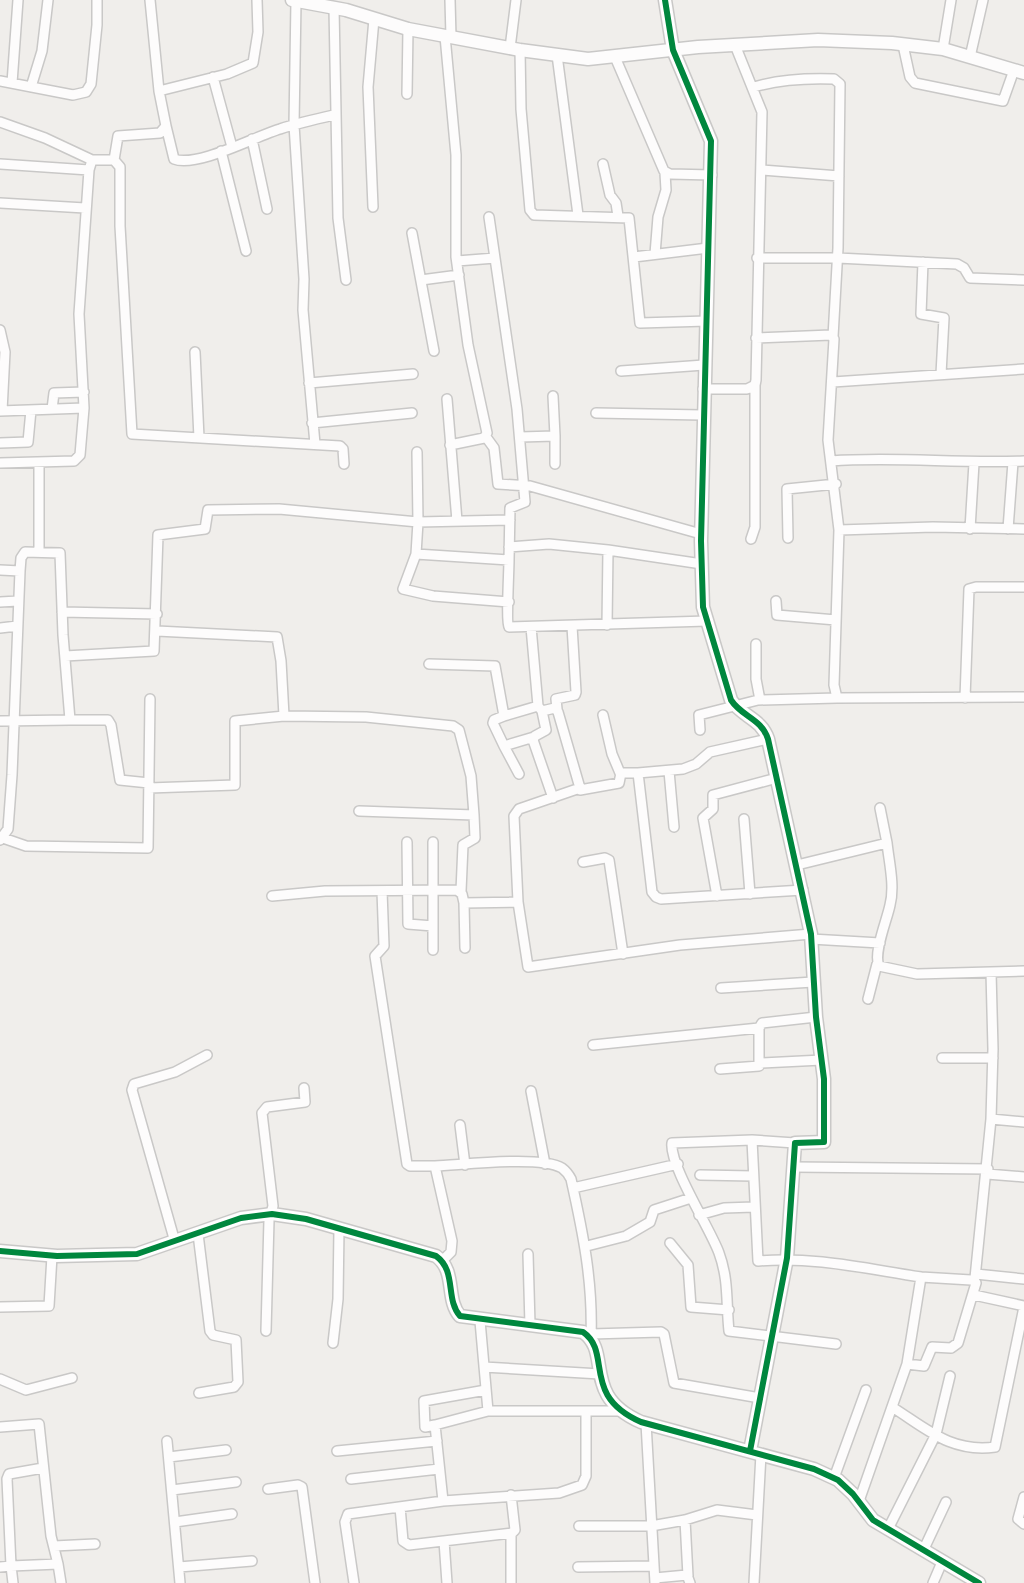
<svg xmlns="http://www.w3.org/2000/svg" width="1024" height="1583" font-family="Barlow,sans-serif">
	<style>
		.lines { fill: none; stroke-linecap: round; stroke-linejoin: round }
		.minor-casing { stroke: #c9c8c7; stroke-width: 12 }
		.tertiary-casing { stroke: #c9c8c7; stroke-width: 15 }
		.minor { stroke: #fdfcfc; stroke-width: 9 }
		.tertiary { stroke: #fdfcfc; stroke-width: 12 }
		.cycleway-casing { stroke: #fff; stroke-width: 10 }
		.cycleway { stroke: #00873e; stroke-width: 6 }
	</style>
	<rect width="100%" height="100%" fill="#f0eeeb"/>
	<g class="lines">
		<defs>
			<path id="minor" d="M450 0 451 37
				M296 1 294 125 304 279 303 310 315 444
				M334 8 338 218 346 280
				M445 36 456 155V257L468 345 487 433 484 438 450 445
				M903 45 910 77 915 83 1003 101 1014 70
				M510 48 516 0
				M943 49 951 0
				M520 50 521 109 530 210 534 215 629 218 640 323 707 321
				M557 55 578 215
				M615 57 664 171 670 174 712 175
				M970 57 983 0
				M213 77 232 147
				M0 81 73 95 86 92 91 84 97 25V0
				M12 83 18 0
				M31 87 42 51 48 0
				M754 87C781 79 806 78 834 79L840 84 838 248 833 337
				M159 91 227 74 253 63 258 32 257 0
				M407 94 408 29
				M0 122 45 138 92 160
				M166 126 174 159C197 168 256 136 280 129 298 123 316 119 334 115
				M252 139 267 209
				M221 151 246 251
				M114 160 120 167V226L132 434 340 446 343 449 344 464
				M0 164 89 170
				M603 164 610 195 616 203 618 216
				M762 170 839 176
				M0 203 85 208
				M373 207 368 87 374 19
				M412 233 434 351
				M655 254 658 217 666 190 665 173
				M634 257 708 248
				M757 258H838L957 264 964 268 970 278 1024 280
				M457 261 495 258
				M923 262 921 314 944 318 941 374
				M421 280 459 275
				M0 330 5 352 2 411
				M195 352 199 438
				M621 371 704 365
				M833 382 1024 369
				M309 383 413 374
				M703 389H747L755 385 756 380 762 112 735 45
				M447 399 457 521
				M52 409 54 393 84 392
				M0 411 84 408
				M596 413 702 415
				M312 423 412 413
				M555 436V464
				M486 437 494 448 498 484 530 486 701 534
				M520 437 555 436 553 396
				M0 443 28 442 31 410
				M417 452 418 522 510 520
				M831 461C895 456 959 464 1024 461
				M0 463 74 461 80 455 84 408 79 314 89 170 92 160H114L118 136 160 133 166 126 159 91 150 0
				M970 529 974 463
				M1008 529 1013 462
				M839 530 933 527 1024 529
				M788 538 787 489 836 484
				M751 539 755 527V385
				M509 547 549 544 608 550 607 625
				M608 550 702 564
				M39 551V462
				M416 554 509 560 510 508 525 502 517 409 489 217
				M509 560C509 571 506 623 509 627L707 621
				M0 570 20 571 21 558 25 552 60 553 63 635 70 720 0 721
				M776 601 777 615 836 620
				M0 602 18 601
				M62 612 157 614
				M531 627 538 706 542 711 555 708 558 712 580 788 519 809 514 816 518 902 528 967 680 945 811 934
				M0 628 17 626
				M157 631 277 637 281 661 284 716 366 717 453 726 459 730 471 776 474 815 359 811
				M756 644V679L760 700
				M65 656 154 651 158 535 205 529 208 510 279 509 418 522 416 554 403 589 433 596 509 602
				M429 664 495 666 504 716 494 720 493 723 504 746
				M837 698 1024 697
				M965 698 969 589 976 587H1024
				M557 709 556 699 575 695 576 692 572 626
				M542 711 546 730 535 736 533 740 553 798
				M603 715 612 754 620 773
				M504 716 538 706
				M70 720H108L111 725 120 780 149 783
				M700 730 699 715 758 700 837 698 834 685 839 530 828 440 834 339 831 335 756 338
				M768 739 710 752 696 764 683 769 638 773 652 892 656 897 661 899 803 890
				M669 771 674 827
				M519 774 504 746 534 737
				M149 788 235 785V721L284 716
				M580 790 619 783 621 773H638
				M744 819 750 894
				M3 838 26 846 148 848 150 699
				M0 840 8 829 12 775 20 571
				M407 842 408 924 433 926
				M887 843C889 862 895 886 890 905 887 920 873 953 879 966L917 974 1024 971
				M583 862 605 858 609 860 623 954
				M797 865 887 843 880 808
				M382 891 384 946 375 956 407 1164 410 1166H435L452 1241 451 1252 443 1260
				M461 891 463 845 475 838 474 815
				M272 896 325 891 457 890 462 894 464 903 518 902
				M717 896 703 818 713 809V795L777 778
				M464 903 465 948
				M811 939 880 943
				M433 950V842
				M721 988 813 982
				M868 999 877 964
				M593 1045 759 1028
				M942 1058H993
				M760 1063 822 1060
				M720 1069 759 1066V1028L762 1023 816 1017
				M531 1091 545 1164
				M991 1119 993 1049 991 972
				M460 1125 465 1165
				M752 1140 795 1143
				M435 1166C462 1165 541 1155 562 1168 566 1171 569 1175 571 1179 583 1233 593 1282 591 1337
				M794 1167 988 1169
				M987 1174 1024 1177
				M700 1175 753 1176
				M573 1188 678 1164
				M699 1215 724 1208 754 1207
				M198 1234 210 1331 213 1335 236 1340 238 1382 234 1387 199 1393
				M175 1242 132 1090 134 1084 175 1072 207 1055
				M670 1243 688 1265 691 1307 729 1310
				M587 1246 626 1236 650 1222 654 1210 691 1198
				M528 1254 530 1325
				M976 1274 1024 1279
				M974 1295 1024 1306
				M0 1307 49 1306 52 1256
				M480 1321 488 1411
				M266 1331 269 1220 273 1206 262 1113 267 1107 305 1102 304 1088
				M591 1334 661 1332 664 1334 674 1383 760 1398
				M333 1343 338 1299 339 1229
				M836 1344 729 1331C726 1304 729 1280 719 1253 711 1230 669 1165 672 1143L752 1140 758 1261C813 1256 867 1269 921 1277
				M907 1364 924 1366 932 1347 951 1348 958 1343 976 1283 973 1279
				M484 1367 600 1374
				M0 1379 26 1390 72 1378
				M892 1407C927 1429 951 1453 995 1447L1024 1307
				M586 1413V1476L582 1485 559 1493 443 1501 435 1425 488 1411H621
				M646 1423 655 1583
				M435 1425 425 1427 424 1401 486 1390
				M0 1427 39 1424 51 1536 58 1564 11 1566 7 1479 9 1474 43 1468
				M167 1441 180 1583
				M337 1451 437 1441
				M169 1457 226 1450
				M834 1478 866 1390
				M351 1479 439 1469
				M268 1489 298 1485 302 1487 315 1583
				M172 1490 236 1482
				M1024 1497 1018 1519 1024 1524
				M859 1501 907 1364 921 1277 971 1280 975 1278 991 1119 1024 1122
				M400 1507 403 1541 409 1545 512 1533 515 1530 511 1495
				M685 1520 688 1576
				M175 1522 232 1514
				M579 1526H651L685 1520 717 1510 757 1515
				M888 1529 936 1434 950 1376
				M511 1533V1583
				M444 1541 447 1583
				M54 1546 95 1544
				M923 1551 946 1502
				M58 1564 61 1583
				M0 1567 11 1566 13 1583
				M179 1567 252 1561
				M578 1567 654 1566
				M655 1578 687 1575 690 1583
				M354 1583 345 1522 348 1514 443 1501
				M754 1583 761 1454
				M933 1583 942 1562"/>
			<path id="tertiary" d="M292 0 346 10 408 29 520 50 588 59 698 47 818 40 892 43 943 49 1024 73
				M665 0 673 50 711 141 701 541 703 607 731 700C742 717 761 718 768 739L811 934 816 1017 824 1079V1142L795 1143 787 1258 750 1451
				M0 1251 57 1256 137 1254 241 1218 272 1214 306 1219 436 1256C457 1271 445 1299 460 1316L583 1332C613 1353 580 1395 641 1422L814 1469 838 1480 853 1494 873 1520 979 1583"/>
		</defs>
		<!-- minor casing -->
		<use href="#minor" class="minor-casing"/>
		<!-- tertiary casing -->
		<use href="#tertiary" class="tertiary-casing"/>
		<!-- minor -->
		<use href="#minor" class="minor"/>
		<!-- tertiary -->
		<use href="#tertiary" class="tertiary"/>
		<defs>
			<path id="cycleway" d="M665 0 673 50 711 141 701 541 703 607 731 700C742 717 761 718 768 739L811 934 816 1017 824 1079V1142L795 1143 787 1258 750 1451
				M0 1251 57 1256 137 1254 241 1218 272 1214 306 1219 436 1256C457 1271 445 1299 460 1316L583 1332C613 1353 580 1395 641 1422L814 1469 838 1480 853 1494 873 1520 979 1583"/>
		</defs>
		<!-- cycleway casing -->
		<use href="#cycleway" class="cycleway-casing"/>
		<!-- cycleway -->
		<use href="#cycleway" class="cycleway"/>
	</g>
</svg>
